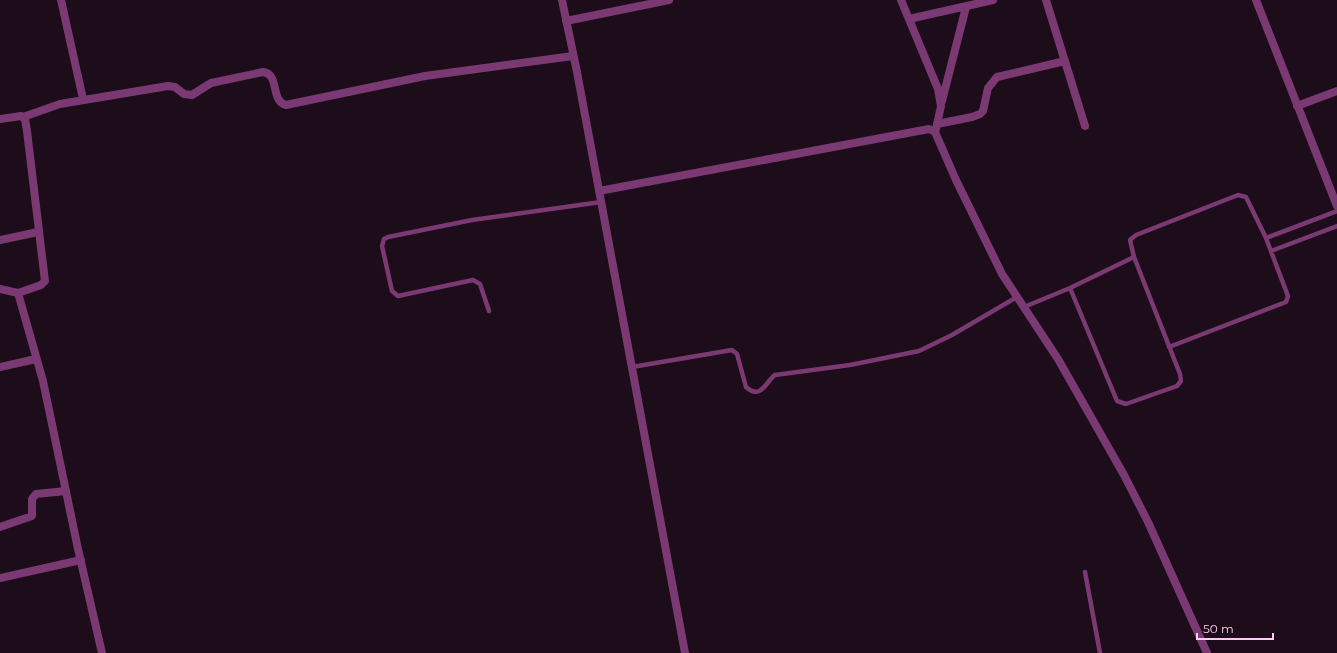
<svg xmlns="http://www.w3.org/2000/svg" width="1337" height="653" font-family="Montserrat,sans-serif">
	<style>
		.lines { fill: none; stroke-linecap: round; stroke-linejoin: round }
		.service { stroke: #7a3972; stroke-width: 4.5 }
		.minor { stroke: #7a3972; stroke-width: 8 }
	</style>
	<rect width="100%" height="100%" fill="#1d0c19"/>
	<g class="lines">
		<!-- service -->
		<path class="service" d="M1266 238 1337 211
			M1271 251 1337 226
			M1070 288 1117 401 1126 404 1177 386 1181 381 1180 374 1134 257 1130 240 1136 235 1238 195 1246 197 1266 238 1288 296 1286 302 1169 347
			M1024 307 1070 288 1134 257
			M489 311 480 284 473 280 398 296 392 291 382 246 384 239 388 237 472 220 601 202
			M632 367 732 350 737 354 746 387C761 401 767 380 775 375L850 365 919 351 952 335 1017 297
			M1085 572 1100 653"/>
		<!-- minor -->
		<path class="minor" d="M61 0 83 99
			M562 0 577 72 685 653
			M901 0 938 89 941 106 936 129
			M1046 0 1085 126
			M1256 0 1337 206
			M909 19 993 0
			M566 21 669 0
			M942 101 966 7
			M1297 106 1337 91
			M23 117 60 104 168 86 175 87 184 94 192 95 211 83 263 72C280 74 270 101 286 105L425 76 573 56
			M0 119 21 116 25 119 27 131 45 281 41 285 18 293 43 381 78 549 102 653
			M937 124 972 117 980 114 983 111 988 88 997 77 1065 61
			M599 191 929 129 935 132 956 180 1002 274 1058 359 1124 475 1148 522 1207 653
			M0 240 38 232
			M0 289 18 293
			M0 367 36 359
			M0 527 32 516V499L36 494 66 491
			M0 578 81 560"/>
	</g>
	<!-- scale -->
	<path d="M1197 633v6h76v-6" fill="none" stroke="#fdcbf3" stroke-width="2"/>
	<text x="1203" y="633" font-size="12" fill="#fdcbf3" stroke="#1d0c19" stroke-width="3" paint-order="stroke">50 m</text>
</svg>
